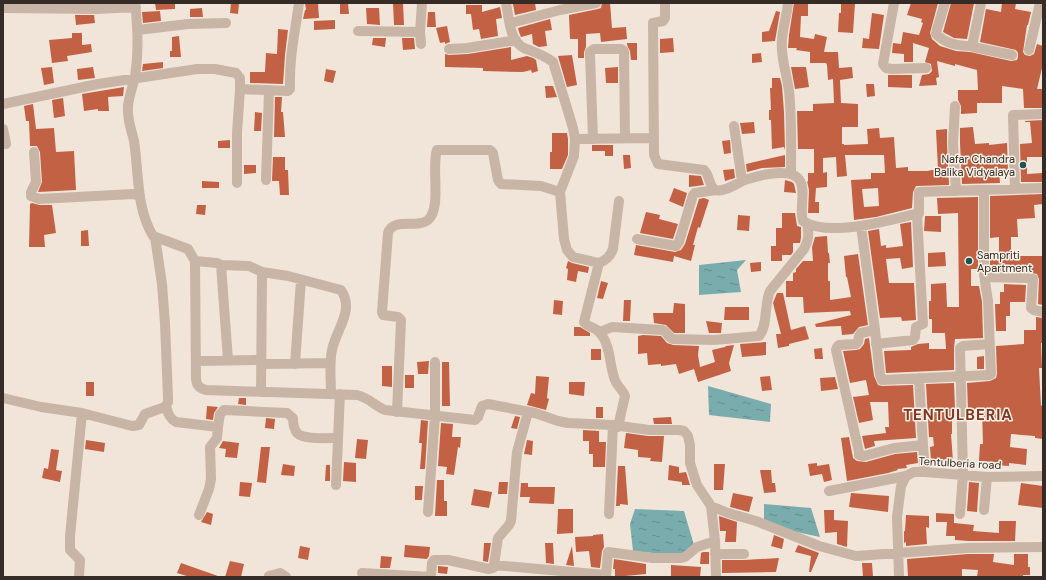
<svg xmlns="http://www.w3.org/2000/svg" width="1046" height="580" font-family="'DM Sans',sans-serif">
	<style>
		.water { fill: url(#water-ripples) }
		.building { fill: #c36145; fill-rule: evenodd }
		.lines { fill: none; stroke-linecap: round; stroke-linejoin: round }
		.minor { stroke: #c8b5a6; stroke-width: 10 }
		.poi-dot { fill: #1d5355; stroke: #f9f0e6; stroke-width: 1.5 }
		.labels { text-anchor: middle; dominant-baseline: central; stroke-width: 3; stroke-linejoin: round; paint-order: stroke }
		.poi-label { font-size: 11px; fill: #352b27; stroke: #f9f0e6; text-anchor: end }
		.street-label { font-size: 11px; fill: #352b27; stroke: #f9f0e6 }
		.district-label { font-size: 15px; font-weight: bold; letter-spacing: 1px; fill: #823622; stroke: #f9f0e6 }
	</style>
	<defs>
		<pattern id="water-ripples" width="26" height="14" patternUnits="userSpaceOnUse"><rect width="26" height="14" fill="#79acad"/><path d="M2 4q2-2 4 0t4 0M15 11q2-2 4 0t4 0" fill="none" stroke="#648c8d"/></pattern>
	</defs>
	<rect width="100%" height="100%" fill="#f1e5da"/>
	<!-- water -->
	<path class="water" d="M746 260 737 270 741 292 699 295V265Z
		M708 386 771 404 770 422 709 415Z
		M764 504 811 508 820 537 764 525Z
		M635 509 684 511 694 545 681 556 633 551 630 524Z"/>
	<!-- building -->
	<path class="building" d="M155 3H175V9L156 10Z
		M231 3H239L238 14 230 13Z
		M305 3H318L319 18 303 19 305 10H306Z
		M340 3H348L349 14H340Z
		M393 3H403L404 25H394Z
		M516 3H535L536 10 515 15 513 4Z
		M602 3H610L612 28 626 27 627 39 601 42 600 33 586 34V47L584 52V58H578V39H570L569 15 598 9 601 8Z
		M794 3H808V16H801L800 37 814 39 815 34 827 37 824 52H838L839 68 852 67 853 78 840 80 841 103 858 104V127H842V144H844V145L868 144 867 129 879 128 880 138 894 137 896 168 908 167V171H927L938 169 936 130 947 129V143L949 185 916 186 913 192 912 208 876 217 854 220 851 180 871 179V173H885L884 155H845L847 176 837 177 836 157 823 158V173L827 172V187L816 188 815 202H819V213H808L809 190 807 181 808 182V173H814V149H798L797 111H813V104L834 103 833 79 828 80 827 65 826 63H810V52L796 50 797 48H788L789 35ZM878 188 879 206 864 207 862 189Z
		M841 3H855L853 33 838 32 839 13H841Z
		M911 3H938L930 33 932 39 940 46 956 51 970 52 1011 61 1017 60 1018 57V53L1016 50 980 42 986 9 1001 12 1002 3H1016L1015 9 1031 12 1028 25H1027L1023 52 1025 55 1030 56 1034 54 1037 44 1043 46V64L1037 89H1042V108H1024L1023 89 1002 86V103H977V113L961 114V106L958 100V90H978L977 70 955 64V66L937 61 939 77 936 78 937 85 919 86 922 75 929 74 932 71 931 64 925 62 929 48 913 43V62H904V54L892 53 893 43 901 44 903 32 919 35 923 23 921 22 922 19 907 15Z
		M951 3H974L967 39 954 38 943 32Z
		M466 5H482V12L500 7 502 18 496 19 498 36 481 39 479 29 473 30 471 14H466Z
		M202 8 203 17H190V9Z
		M366 8H379L380 25 367 24Z
		M160 11 161 21 143 23 142 12Z
		M776 11 780 12 775 41 762 42V32L769 31Z
		M428 12H435L436 27H427Z
		M872 13 884 15 879 49 862 48 863 38 869 39Z
		M75 15H94L95 23 76 25Z
		M550 19 552 30 545 31 547 46 539 47 533 44 532 34 521 37 519 32 518 28Z
		M335 20V29L314 30V21Z
		M447 26 450 42 445 44V42L440 43 436 28Z
		M278 29 288 30 285 55 283 84 250 83V72H265L266 53 277 54Z
		M72 33H82V45L91 44 92 52 67 56 68 61 52 63 49 40 72 38Z
		M179 36 181 57H170V51H172V37Z
		M373 38H386L385 47 372 45Z
		M402 38H414L415 49 403 50Z
		M673 38 674 52 660 53V39Z
		M627 43H637V60H631L630 51 627 45Z
		M511 47V60L527 56 533 58 536 60 538 71 532 73 531 70 523 72 483 71V68L445 67V54L449 55 468 54Z
		M761 53 762 62 752 63V54Z
		M572 55 577 85 567 87 558 56Z
		M163 62V68L142 71 143 64Z
		M52 67 54 83 44 85 41 68Z
		M93 67 95 78 78 80 77 69Z
		M618 67V83H606L605 68Z
		M791 67H806L809 87 795 89Z
		M326 69 336 71 333 83 324 81Z
		M888 75H912V88L888 87Z
		M772 78H780L782 86 784 112 785 150 784 147 772 149 771 120H769V110H771L770 88H772Z
		M866 84H874L875 96 867 97Z
		M545 86H553L557 97 546 98Z
		M124 87 123 96 108 97 109 111H98V109L84 111 82 94Z
		M275 97H282L281 112H283L285 137H274Z
		M63 98 65 116 54 118 52 100Z
		M33 104 36 129 54 128 56 152 74 151 76 190 38 192 42 182 40 152 37 146H30L29 121H26L24 106Z
		M255 112 262 113 261 131H254Z
		M1043 120V152H1042V157H1027V174L1043 173V182H1021L1020 144 1032 143 1030 122H1025V121Z
		M754 122 755 133 742 134 740 123Z
		M973 127 975 144 989 143V145L1007 143 1008 170 999 171 1000 183 962 184 960 143V128Z
		M552 133H567L568 139V155L562 169H550V152H552Z
		M230 140V148H218V141Z
		M730 140 731 153 724 154 722 141Z
		M592 145H613V156H605V151H592Z
		M623 155H630L631 168 624 169Z
		M785 155V167L762 168 747 172 746 164Z
		M273 157H285V170H288L289 195H280L279 181H272Z
		M244 165H256V173L244 174Z
		M734 169 735 178 725 181 723 170Z
		M689 175 701 176 704 185 689 187Z
		M785 180 792 182 794 184 796 193 784 192Z
		M202 181 219 182V188H202Z
		M674 188 687 193 683 207 669 201Z
		M1043 194V204L1034 205 1035 218 1017 219 1018 237H1011V256H1043V305L1038 304 1039 279 1037 274 1026 272 1000 271 999 265H990V254H999V237L990 238V196Z
		M978 197V269H971V286H979L982 302 983 338 955 339 954 348V370L886 373 884 351 911 350V347L918 344 929 343V349H946L945 333H932V319H929V301H931V284L946 283 947 307H959L958 213 938 214 937 198Z
		M704 198 709 200 700 228 698 227 693 245H695L691 261 674 256 673 262 634 255 636 245 675 252 681 250 685 244 699 199Z
		M32 203 39 205H52L56 233 44 235 45 247H29L30 204Z
		M197 205H206L205 215 196 214Z
		M646 212 660 215 659 219 678 224 673 239 640 233Z
		M782 213H795L797 226 801 227V238L800 243H793V252L791 255H782V261H771V246H776V228H782Z
		M738 215 750 216 749 231 737 230Z
		M925 216H941V232L924 231Z
		M911 222 913 267 902 269 900 258 886 259 889 283H914L916 320 902 321 901 317 880 318 868 231 879 229 881 246 886 245V248L903 246 900 224Z
		M88 230 89 246H81V231Z
		M827 236 828 253H829L830 263H828V281H830V300L851 297 847 277H846L844 256 858 254 868 325 859 327 853 334 842 335 841 326 816 327 815 324 851 315 850 311 804 313 803 297H786V281H793V273L796 272V269L803 261H813L812 247 815 237Z
		M945 252 946 266 928 267V253Z
		M568 261 572 263 589 267 588 273 578 271 576 282 567 280 568 269 566 268Z
		M761 262V271L751 272 750 263Z
		M601 281 608 283 603 299 597 298Z
		M1004 284 1026 285 1025 302H1010V316H1006V331H996L995 304H1000V292H1004Z
		M777 293H783L791 330 805 326 809 339 789 344V346L778 348 776 334H781L773 303Z
		M554 300 563 301 562 315 553 314Z
		M624 300H631L630 321H623Z
		M674 303 685 304V333H674L666 325 654 323 653 313H673Z
		M725 307H749V320H724Z
		M1036 317 1043 318V343H1041L1042 368H1039L1041 406 1043 405V439L1035 438V436L1011 434 1010 447 1027 449 1026 465 1009 463V466L995 465 996 462 979 461 980 444H983L982 409H968L967 383 990 381 996 378 997 374 996 346 1024 344V330H1036Z
		M706 321 722 323 721 333H709Z
		M574 327H580L590 333V336H574Z
		M643 335 661 336 667 343 673 345 699 346 698 355 700 367 715 362 712 350 725 347 726 346 734 345 729 363 731 371 698 382 694 369 679 374 676 364 661 366V364L648 365 647 353 638 354V336Z
		M869 338 874 376 878 385 882 386 913 385 916 438 874 441 875 446 865 449 862 436 886 433 885 427H889L888 402H870L873 420 859 423 853 397 869 395 866 380 850 383 843 351 856 350 860 349 864 344 865 339Z
		M766 342V355L742 357 740 344Z
		M822 348 823 359H815L814 349Z
		M591 349H601V360H591Z
		M984 356V369H977V357Z
		M429 361 428 374H418L417 362Z
		M442 362H449L450 406H442Z
		M382 366H392V387L382 386Z
		M405 375H414V388H405Z
		M536 376 549 377 547 398 549 399 546 410 527 405 531 393 535 394Z
		M770 376 772 390 762 391 760 377Z
		M835 377 838 389 821 391 820 378Z
		M86 382H94V396H86Z
		M569 382H585L584 396 569 394Z
		M954 383 955 409H954V419H952V434H951L953 461 943 462V459L931 460 930 447 934 446 933 437H929L926 384Z
		M239 398H246V405L238 404Z
		M207 406 218 407 214 413 213 420 206 419Z
		M596 407H603V418H596Z
		M515 416 520 417 517 429 511 428Z
		M671 417 672 424H654L653 418Z
		M266 418 275 419 274 429 265 428Z
		M421 420 428 421 425 469H420L422 443H419Z
		M441 423 453 424 452 437H461L460 448 458 447 454 475 446 474 447 467 438 466Z
		M583 430 599 431V442H606L605 467H593V454H589V441H583Z
		M626 433 648 436H664L662 462 650 461 651 458 638 457V450L624 448Z
		M849 437 853 458 857 461 866 462 895 454 917 452 918 463 906 465 907 468 897 469 898 470 888 473 847 481 841 438Z
		M357 439 368 440 366 459 355 458Z
		M86 440 105 443 104 452 85 449Z
		M527 440 533 441 532 455 524 454Z
		M223 441 239 443 237 458 225 457 226 449 219 448Z
		M261 447H270L266 483 257 482Z
		M51 449 59 450 56 470 62 471 60 482 42 478 44 468 48 469Z
		M344 462 356 463V482L343 481Z
		M817 463V466L829 464 832 480 824 482 822 474 810 476 808 464Z
		M283 464 295 466 294 476 281 475Z
		M714 464H725L723 490H714Z
		M326 465H330V481H325Z
		M669 465 679 467V473L686 472 690 485H682V482L668 480Z
		M618 466H625L628 505 620 504V506H616Z
		M760 470H771L772 483H775L776 492 764 493Z
		M437 480H444V501H447V516H435Z
		M240 482 252 483 250 497 239 496Z
		M499 482H508L507 494H498Z
		M969 482 979 483 977 512 967 511Z
		M521 483H528V487H555L554 504 529 503 530 497H520Z
		M1021 483 1043 486V508L1018 505Z
		M415 486H423L422 500H415Z
		M474 489 492 492 489 508 471 505Z
		M733 493 753 497 749 512 730 507Z
		M851 493 889 496 888 512 849 507Z
		M558 509H573V533L557 534Z
		M824 510H834V520L848 521 847 547 837 544V532L825 533Z
		M207 512 213 514 211 525 201 522Z
		M936 513 954 514V523L974 525 973 531 999 533V521H1016L1015 541H969L955 540V536H946L947 522H936Z
		M906 515 929 516V528L926 527 927 544 906 546V542L904 543V531H905Z
		M719 516 737 522 736 542H725L726 531H720Z
		M603 534 604 547 602 551 600 568 591 567 589 551 576 552 575 537 593 536V535Z
		M774 535 784 539 782 549 771 546Z
		M484 543H491L488 562 483 561Z
		M545 543H553L554 564 546 563Z
		M405 545 430 547 429 556 427 559 404 557Z
		M798 545 819 553 811 572H809L811 556 795 552Z
		M300 546 310 548 308 560 298 558Z
		M572 546 574 566 566 565Z
		M703 552H709V564H700L701 553Z
		M968 554H994L993 562 1014 565V554H1028V567H1030V575H1023V577H977L978 570 962 569V577H908L907 559Z
		M381 556 392 557 390 568H380Z
		M779 558 776 572 722 573V560H744Z
		M614 559 646 564V574L615 577V569H613Z
		M230 561 244 564 241 577H225Z
		M181 563 218 576V577H190L177 573Z
		M862 563H872L873 577H863Z
		M671 565 701 567 700 577H671Z
		M438 566 448 567 447 574 438 573Z"/>
	<g class="lines">
		<!-- minor -->
		<path class="minor" d="M135 3C138 28 139 51 135 76 133 86 129 96 128 106 127 121 131 127 134 141 139 173 136 208 153 236L188 249 195 261 217 263 221 265 249 266 262 272 288 276 341 290C355 311 336 329 332 350 329 364 331 379 331 394
			M506 3C509 17 509 41 524 48 534 52 544 55 553 62L573 128 575 139 574 156 560 192 564 239 567 250 573 257 599 263 584 322C587 327 595 327 599 332 611 344 609 365 615 380 617 386 623 390 625 396L618 427
			M665 3V18L663 21 653 23 654 155 658 164 704 170C710 175 709 188 716 190 724 193 740 181 748 179 760 175 793 167 800 181 806 191 799 209 803 221 829 238 891 220 919 213V192L1043 188
			M788 3C787 15 783 27 782 39 780 57 787 74 789 91 792 119 791 146 791 174
			M894 3 883 64 886 68 892 69 926 68
			M945 3 937 29 936 34C946 44 958 46 972 46
			M981 3 972 46 973 47 1012 55
			M3 8 97 9 136 7
			M511 23 560 10 596 3
			M138 30 188 24 226 23
			M358 31 420 32
			M421 44 420 32 422 3
			M449 49 467 48 516 40
			M1029 50 1040 3
			M3 104 98 84 197 69H215L236 73 240 78V89L288 91 290 89C289 57 295 33 299 3
			M955 106 953 143 956 191
			M734 126 742 181
			M3 129 6 144
			M575 139 654 138
			M593 139 590 55V52L594 49H621L624 51 625 138
			M34 152 36 182 31 192V196L39 199 133 194 140 196
			M266 180 269 91
			M237 183V133L240 89
			M1015 189 1013 115 1043 114
			M861 226 875 330 861 333 859 336 858 342 856 344 839 345 837 347 836 350 859 452V455L864 456 894 448 923 445 925 472
			M637 239 676 246 679 242 693 195 695 193 716 190
			M195 261 196 379C197 386 199 388 206 390L357 395C369 398 374 405 385 410L475 420 478 417 482 406 488 404 535 413 558 421 568 423 613 425 649 430H679L684 431 688 436 690 445V463L697 485 711 506 728 513 756 521 819 546 856 556 968 548 1043 547
			M599 263C606 260 610 257 613 249L619 201
			M221 265 228 360
			M985 277 1026 278 1033 279 1031 308 1034 310 1043 312
			M875 330 880 375 882 380 989 375 991 374 988 301 984 275V190
			M600 332 612 327 662 330C667 331 667 337 673 339L714 340 759 336C768 326 764 304 770 291L804 249C809 240 809 234 807 223
			M876 344 913 340 915 337 916 327 923 324 917 214
			M196 361 261 360
			M261 364 330 363
			M295 364 301 280
			M919 378 923 445
			M261 392 262 272
			M3 398 41 407 82 413 132 426 139 425 145 414 165 407 168 402V397L165 324 162 284 155 237
			M166 406C168 413 169 418 176 422L218 427 217 438 210 447 211 479 209 489 199 515
			M397 412 401 320 398 317 383 315 382 312 388 233C393 217 417 229 428 220 442 208 431 167 437 150H490L493 153 498 180 501 184 541 186 560 192
			M218 427 220 414 224 410 287 413 293 418C293 422 294 429 297 433 304 440 328 438 338 438
			M336 485 340 394
			M829 491 906 476
			M711 506 715 541 716 577
			M984 510 987 477
			M428 512 435 416V362
			M609 514 613 425
			M960 514 963 474 960 348 963 346 990 344
			M715 554H744
			M494 565 606 575
			M362 573 431 577
			M79 577 80 560 70 550V536L82 413
			M269 577V576L280 573 286 577
			M431 577 432 563 434 560H448L489 569 493 568 494 565 498 538 509 525 511 521 517 452 528 412
			M606 577 608 552 653 558H681L685 557 697 547 715 541
			M899 577 897 517 901 486 906 476 914 472H925L987 477 1043 476"/>
	</g>
	<!-- markers -->
	<g class="poi-dot">
		<circle cx="1023" cy="165" r="4"/>
		<circle cx="969" cy="261" r="4"/>
	</g>
	<g class="labels">
		<!-- poi labels -->
		<g class="poi-label">
			<text x="1015" y="159">Nafar Chandra<tspan x="1015" dy="13">Balika Vidyalaya</tspan></text>
			<text x="977" y="255" text-anchor="start">Sampriti<tspan x="977" dy="13">Apartment</tspan></text>
		</g>
		<!-- street labels -->
		<g class="street-label">
			<text transform="translate(960 463) rotate(3)">Tentulberia road</text>
		</g>
		<!-- district labels -->
		<g class="district-label">
			<text x="958" y="415">TENTULBERIA</text>
		</g>
	</g>
	<!-- border -->
	<rect width="1046" height="580" fill="none" stroke="#352b27" stroke-width="8"/>
</svg>
